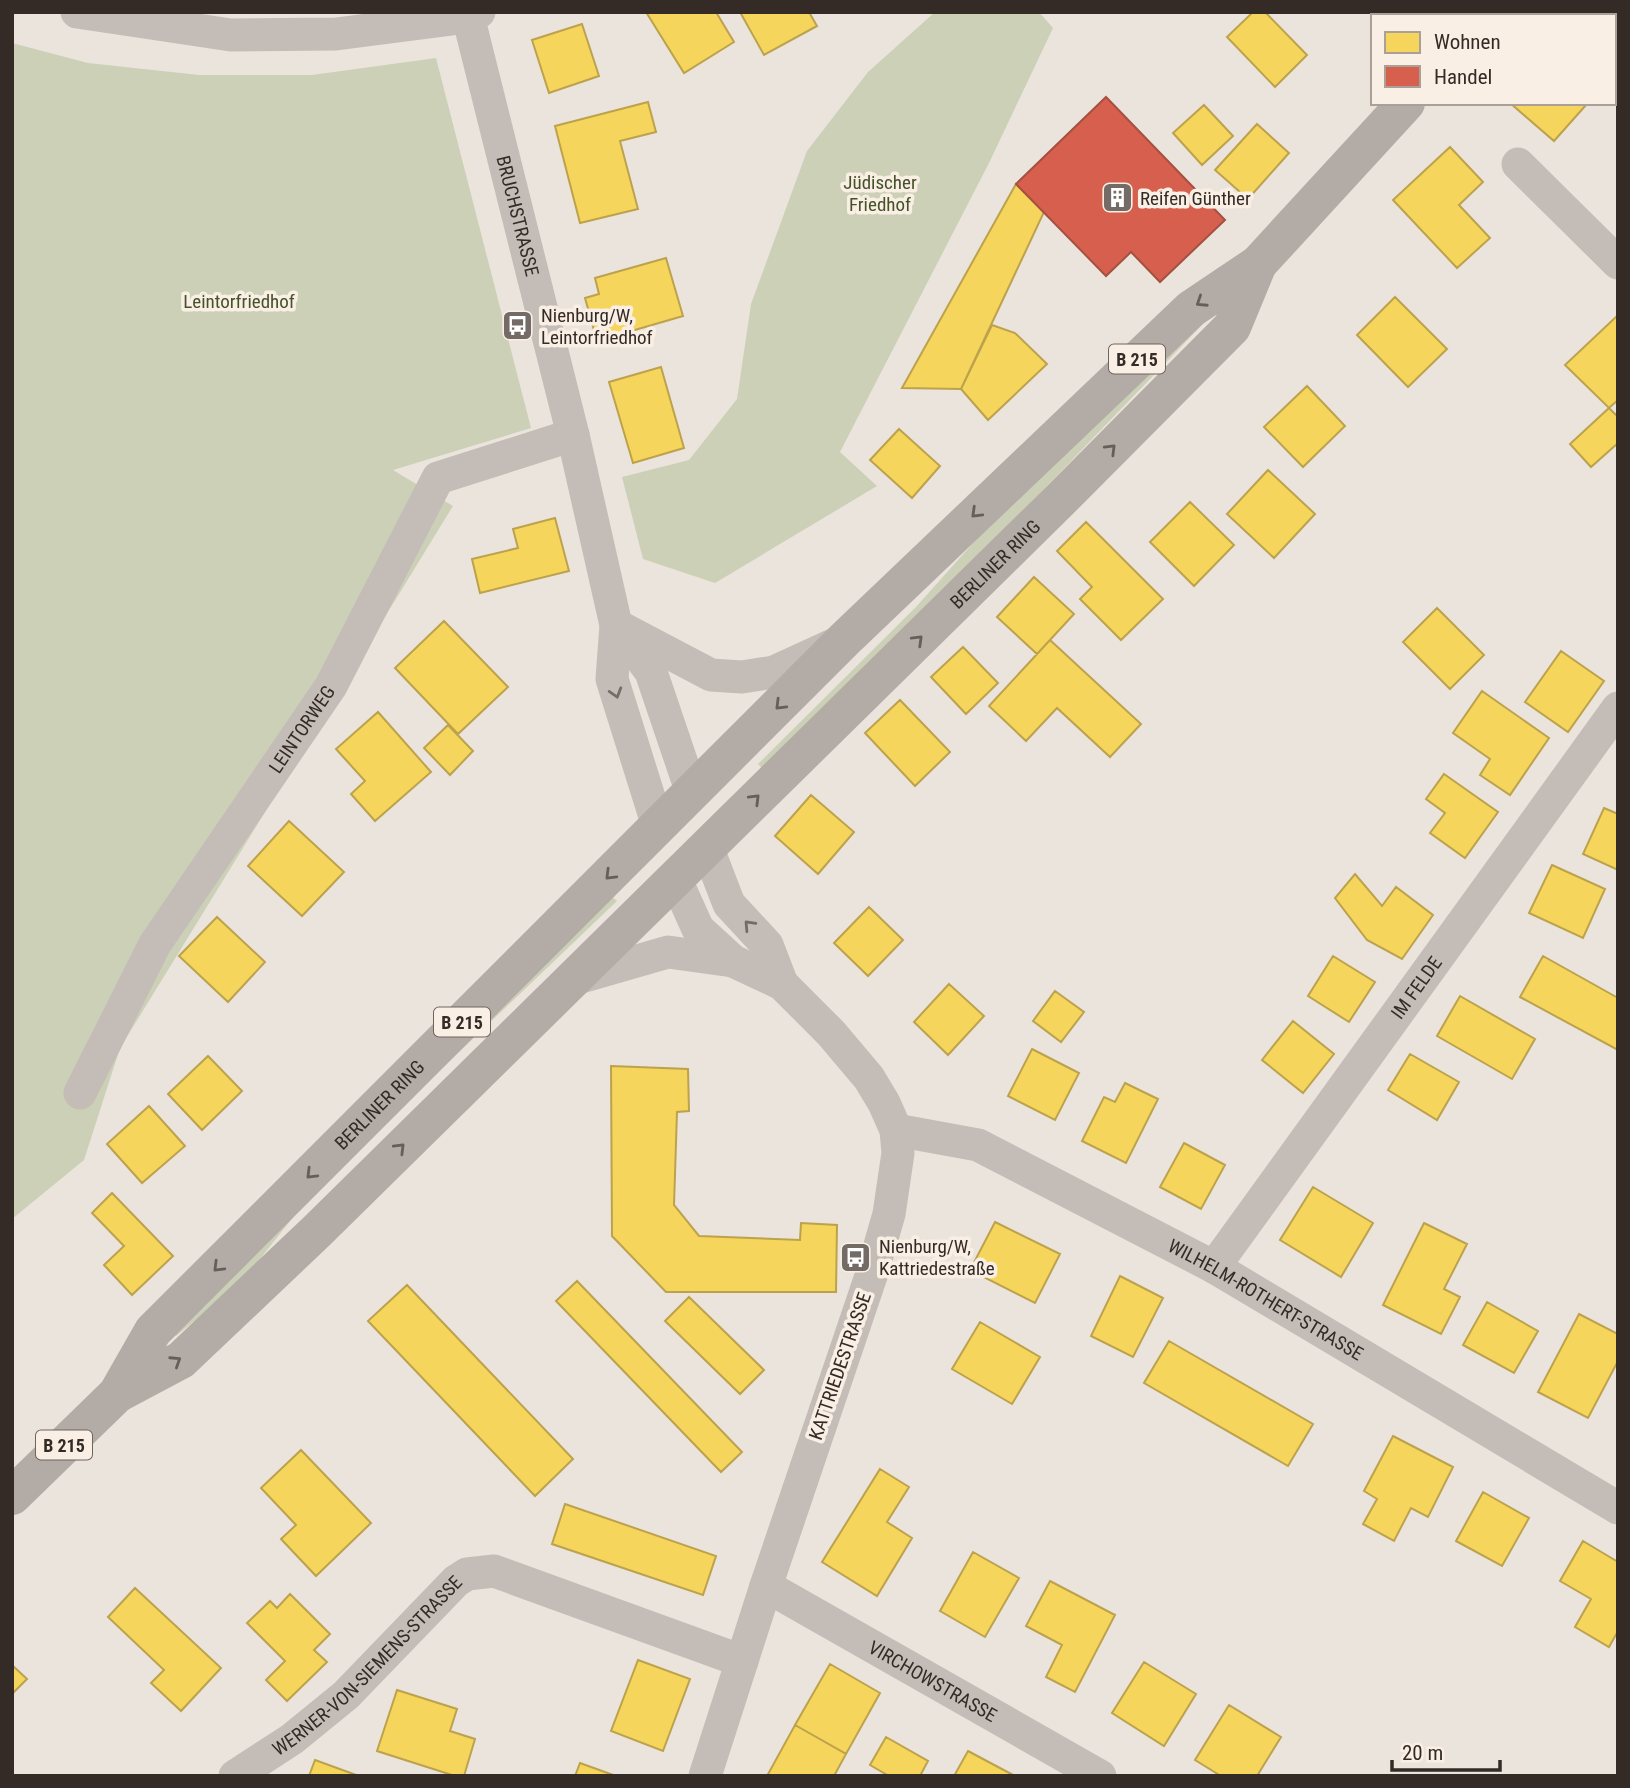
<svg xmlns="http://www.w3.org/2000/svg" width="1630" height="1788" font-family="'Roboto Condensed',sans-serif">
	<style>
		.green { fill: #ccd0b7 }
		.homes { fill: #f6d55c; stroke: #bca24c; stroke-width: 2 }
		.shops { fill: #d6604d; stroke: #a55041; stroke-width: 2 }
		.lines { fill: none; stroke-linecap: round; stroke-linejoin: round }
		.street { stroke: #c4bdb7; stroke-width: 33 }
		.primary { stroke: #b3aba6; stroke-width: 38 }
		.oneway { stroke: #675e59 }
		.oneway2 { stroke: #756c67 }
		.labels { text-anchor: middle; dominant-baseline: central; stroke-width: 7; stroke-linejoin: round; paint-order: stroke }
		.shield { fill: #f9efe4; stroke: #6f655f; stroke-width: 2 }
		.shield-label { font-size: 18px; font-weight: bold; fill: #342a26 }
		.park-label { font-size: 19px; fill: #445229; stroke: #f9efe4 }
		.poi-label { font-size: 19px; fill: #342a26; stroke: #f9efe4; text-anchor: start }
		.street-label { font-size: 19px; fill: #342a26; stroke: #f9efe4 }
	</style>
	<rect width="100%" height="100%" fill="#ebe4dd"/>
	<!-- green -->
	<path class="green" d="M935 12H1039L1053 28 989 163 840 452 877 486 715 583 643 559 622 477 689 460 737 399 751 304 807 151 868 72Z
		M12 43 88 63 199 75H312L436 58 531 428 393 470 453 506 120 1048 84 1160 12 1219Z
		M1226 300 1046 487 763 769 758 764 916 607 983 532Z
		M607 892 617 901 412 1097 294 1216 241 1283 176 1336 172 1333Z"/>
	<!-- homes -->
	<path class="homes" d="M646 12H716L734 42 684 73Z
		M740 12H809L817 26 764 55Z
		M1253 12H1265L1307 55 1275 87 1227 37Z
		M1573 12H1618V91L1614 88V16H1570Z
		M582 24 599 76 549 93 532 40Z
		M648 102 656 132 620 141 638 209 580 223 555 126Z
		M1510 103H1585L1586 105 1554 141Z
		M1204 105 1233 136 1202 165 1173 133Z
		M1257 124 1289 153 1248 199 1215 170Z
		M1450 147 1483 182 1459 205 1490 238 1457 268 1393 200Z
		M1016 184 1044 212 961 389 902 388Z
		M666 258 683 316 597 341 585 298 599 294 595 278Z
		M1395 297 1447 349 1408 387 1357 335Z
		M1618 315V400L1609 408 1565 365Z
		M992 325 1015 333 1047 364 988 420 961 389Z
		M661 367 684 448 633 463 609 382Z
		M1307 386 1345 426 1303 467 1264 427Z
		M1609 408 1618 417V443L1591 467 1570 444Z
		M899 429 940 466 912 498 870 460Z
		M1268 470 1315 514 1274 558 1227 514Z
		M1190 502 1234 545 1194 586 1150 542Z
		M555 518 569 571 480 593 472 559 518 548 513 529Z
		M1086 522 1163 599 1121 640 1080 599 1092 587 1057 551Z
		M1034 577 1074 614 1037 654 997 617Z
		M1437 608 1484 655 1450 689 1403 642Z
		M444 621 508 687 458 734 395 668Z
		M1050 640 1141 724 1110 757 1057 708 1026 741 989 706Z
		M963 647 998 683 966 714 931 677Z
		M1561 651 1604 681 1568 732 1525 702Z
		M1482 691 1549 738 1510 795 1480 775 1490 759 1453 733Z
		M900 700 950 752 915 786 865 733Z
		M378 712 431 772 375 821 351 794 365 781 336 749Z
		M448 725 473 751 450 775 424 748Z
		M1444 774 1498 812 1465 858 1430 833 1445 813 1426 799Z
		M811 795 854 832 818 874 775 836Z
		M1604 808 1618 814V870L1583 854Z
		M289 821 344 872 302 916 248 866Z
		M1552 865 1605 889 1583 938 1529 913Z
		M1355 874 1382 906 1396 887 1433 915 1402 959 1367 940 1335 898Z
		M869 907 903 940 868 976 834 943Z
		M217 917 265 962 228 1002 179 956Z
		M1333 956 1375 982 1349 1022 1308 996Z
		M1543 956 1618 998V1050L1520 997Z
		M949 984 984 1016 948 1055 914 1022Z
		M1055 991 1084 1012 1061 1042 1033 1021Z
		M1460 996 1535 1039 1512 1079 1437 1036Z
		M1293 1021 1334 1054 1303 1093 1262 1060Z
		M1032 1049 1079 1073 1055 1120 1008 1096Z
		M1410 1054 1459 1082 1437 1120 1388 1090Z
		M208 1056 242 1091 202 1130 168 1094Z
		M611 1066 688 1069 689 1111 677 1112 674 1205 699 1236 800 1240 801 1223 837 1225 836 1292H666L612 1236Z
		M1125 1083 1158 1099 1126 1163 1082 1141 1104 1097 1115 1102Z
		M149 1106 185 1146 142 1183 107 1144Z
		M1184 1143 1225 1165 1201 1209 1160 1187Z
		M1313 1187 1373 1223 1341 1277 1280 1240Z
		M112 1193 173 1256 132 1295 104 1265 124 1246 92 1213Z
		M995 1222 1060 1254 1035 1303 970 1270Z
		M1424 1223 1467 1244 1444 1289 1460 1297 1441 1334 1383 1305Z
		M1120 1276 1163 1298 1133 1357 1091 1336Z
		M577 1281 742 1452 721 1472 556 1301Z
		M407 1285 573 1459 535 1496 368 1321Z
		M689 1297 764 1370 740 1394 665 1321Z
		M1487 1302 1538 1331 1514 1373 1463 1345Z
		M1579 1314 1618 1334V1361L1588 1418 1538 1392Z
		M980 1322 1040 1357 1012 1404 952 1369Z
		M1169 1341 1313 1424 1288 1466 1144 1383Z
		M1393 1436 1453 1467 1428 1517 1411 1508 1394 1541 1363 1524 1377 1499 1364 1491Z
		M301 1450 371 1523 316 1576 281 1539 296 1525 261 1488Z
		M880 1469 909 1487 887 1522 912 1538 877 1596 822 1562Z
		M1483 1492 1529 1518 1502 1566 1456 1541Z
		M565 1504 716 1556 703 1595 552 1544Z
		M1583 1541 1618 1562V1631L1609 1647 1575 1627 1591 1599 1560 1581Z
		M973 1552 1019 1578 985 1637 940 1611Z
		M1050 1581 1115 1615 1075 1692 1046 1677 1062 1645 1026 1626Z
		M135 1588 221 1668 181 1711 151 1683 164 1670 108 1617Z
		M290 1594 330 1634 314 1650 327 1662 287 1701 266 1680 285 1661 247 1623 270 1601 277 1608Z
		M638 1660 690 1679 663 1751 611 1731Z
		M1144 1662 1196 1694 1164 1746 1112 1713Z
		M830 1664 880 1693 846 1754 795 1725Z
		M12 1665 27 1679 12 1694Z
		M397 1690 457 1709 450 1731 475 1739 464 1776H455L377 1751Z
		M1229 1705 1281 1737 1257 1776H1221L1195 1760Z
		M795 1725 846 1754 834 1776H767Z
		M886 1737 928 1761 920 1776H889L870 1765Z
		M968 1751 1015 1776H954Z
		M315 1760 359 1776H309Z
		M580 1763 616 1776H575Z"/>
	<!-- shops -->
	<path class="shops" d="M1106 97 1225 220 1160 282 1131 252 1106 276 1016 184Z"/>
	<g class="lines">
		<!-- street -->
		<g class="street">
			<path d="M77 12 231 35 336 34 468 17 479 12"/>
			<path id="s1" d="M467 12 573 435 616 625 612 679 658 826"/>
			<path d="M1518 164 1618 263"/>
			<path d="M616 625 711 675 742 677 774 672 833 645"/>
			<path d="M622 633 651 672 692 793"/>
			<path d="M707 847 729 904 767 945 782 984"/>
			<path d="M675 878 698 929 733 961 782 984 831 1033 869 1078 884 1103 896 1130 898 1153 889 1214 872 1273 766 1586 705 1776"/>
			<path d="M571 980 668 952 733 961"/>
			<path id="s2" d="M80 1093 155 944 331 686 438 478 573 435"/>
			<path id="s3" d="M896 1130 978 1145 1214 1267 1618 1508"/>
			<path id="s4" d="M1214 1267 1618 708"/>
			<path id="s5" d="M766 1586 1100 1776"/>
			<path id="s6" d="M235 1776 292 1739 346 1695 456 1581 467 1574 494 1571 742 1661"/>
		</g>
		<!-- primary -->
		<g class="primary">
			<path d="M1483 16 1486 12"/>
			<path id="s7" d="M117 1394 181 1360 317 1231 1063 497 1232 327 1258 264"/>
			<path id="s8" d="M12 1496 117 1394 153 1331 845 639 1191 309 1258 264 1406 103"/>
		</g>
	</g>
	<!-- one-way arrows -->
	<defs><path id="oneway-chevron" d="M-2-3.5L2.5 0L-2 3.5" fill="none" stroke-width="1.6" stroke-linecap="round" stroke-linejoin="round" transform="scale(1.75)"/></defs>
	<g class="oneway">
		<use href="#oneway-chevron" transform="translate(1201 302) rotate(147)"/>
		<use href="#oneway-chevron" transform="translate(1111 449) rotate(-45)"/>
		<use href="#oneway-chevron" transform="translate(976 513) rotate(136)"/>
		<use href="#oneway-chevron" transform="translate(918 640) rotate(-44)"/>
		<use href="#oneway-chevron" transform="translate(780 705) rotate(135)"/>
		<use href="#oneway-chevron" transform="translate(755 799) rotate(-45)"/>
		<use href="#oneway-chevron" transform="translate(610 875) rotate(135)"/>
		<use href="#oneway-chevron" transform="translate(400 1148) rotate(-45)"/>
		<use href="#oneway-chevron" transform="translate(311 1174) rotate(135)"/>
		<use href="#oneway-chevron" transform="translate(218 1267) rotate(135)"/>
		<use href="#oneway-chevron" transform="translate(176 1361) rotate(-33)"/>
	</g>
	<g class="oneway2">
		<use href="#oneway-chevron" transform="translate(616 693) rotate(73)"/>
		<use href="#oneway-chevron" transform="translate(749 925) rotate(-133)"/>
	</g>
	<!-- icons -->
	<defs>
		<symbol id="building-square" viewBox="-11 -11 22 22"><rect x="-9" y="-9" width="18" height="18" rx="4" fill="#746b66" stroke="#f9efe4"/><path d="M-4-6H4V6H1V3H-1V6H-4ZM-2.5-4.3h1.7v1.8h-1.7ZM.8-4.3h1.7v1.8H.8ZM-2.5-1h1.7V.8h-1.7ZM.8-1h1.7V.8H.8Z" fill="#fff"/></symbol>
		<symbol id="bus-square" viewBox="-11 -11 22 22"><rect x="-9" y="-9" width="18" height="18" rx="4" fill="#746b66" stroke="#f9efe4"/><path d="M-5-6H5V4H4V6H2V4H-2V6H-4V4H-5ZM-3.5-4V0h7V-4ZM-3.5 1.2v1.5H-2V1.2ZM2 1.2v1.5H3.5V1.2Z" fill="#fff"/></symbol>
	</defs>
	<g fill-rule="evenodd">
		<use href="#building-square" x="1100" y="180" width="35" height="35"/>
		<use href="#bus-square" x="500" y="308" width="35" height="35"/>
		<use href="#bus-square" x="838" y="1240" width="35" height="35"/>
	</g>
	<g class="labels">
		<!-- shield labels -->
		<g class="shield">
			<rect x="1109" y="344.5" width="56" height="29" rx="5"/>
			<rect x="434" y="1007.5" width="56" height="29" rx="5"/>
			<rect x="36" y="1430.5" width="56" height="29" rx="5"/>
		</g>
		<g class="shield-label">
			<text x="1137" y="359">B 215</text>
			<text x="462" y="1022">B 215</text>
			<text x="64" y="1445">B 215</text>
		</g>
		<!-- park labels -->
		<g class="park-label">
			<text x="880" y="182">Jüdischer<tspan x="880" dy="22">Friedhof</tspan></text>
			<text x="239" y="301">Leintorfriedhof</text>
		</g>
		<!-- poi labels -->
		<g class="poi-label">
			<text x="1140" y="198">Reifen Günther</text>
			<text x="541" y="315">Nienburg/W,<tspan x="541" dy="22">Leintorfriedhof</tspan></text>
			<text x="879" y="1246">Nienburg/W,<tspan x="879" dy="22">Kattriedestraße</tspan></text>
		</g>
		<!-- street labels -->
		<g class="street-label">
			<text stroke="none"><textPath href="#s1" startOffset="210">BRUCHSTRASSE</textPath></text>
			<text stroke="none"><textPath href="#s7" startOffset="1211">BERLINER RING</textPath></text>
			<text stroke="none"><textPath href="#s2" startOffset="427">LEINTORWEG</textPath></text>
			<text stroke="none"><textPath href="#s4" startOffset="345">IM FELDE</textPath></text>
			<text stroke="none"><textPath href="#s8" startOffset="539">BERLINER RING</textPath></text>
			<text stroke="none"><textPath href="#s3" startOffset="410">WILHELM-ROTHERT-STRASSE</textPath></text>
			<text transform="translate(840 1366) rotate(-71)">KATTRIEDESTRASSE</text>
			<text stroke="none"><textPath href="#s6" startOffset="173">WERNER-VON-SIEMENS-STRASSE</textPath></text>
			<text stroke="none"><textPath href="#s5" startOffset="192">VIRCHOWSTRASSE</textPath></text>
		</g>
	</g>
	<!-- border -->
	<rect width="1630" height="1788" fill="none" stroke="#342a26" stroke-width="28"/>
	<!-- legend -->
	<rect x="1371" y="14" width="245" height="91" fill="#f9efe4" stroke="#aaa098" stroke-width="2"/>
	<rect x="1385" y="32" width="35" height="21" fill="#f6d55c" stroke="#aaa098" stroke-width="2"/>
	<text x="1434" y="49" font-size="21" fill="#342a26">Wohnen</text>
	<rect x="1385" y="66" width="35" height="21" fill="#d6604d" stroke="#aaa098" stroke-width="2"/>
	<text x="1434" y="84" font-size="21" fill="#342a26">Handel</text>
	<!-- scale -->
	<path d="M1392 1760v10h108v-10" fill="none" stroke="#342a26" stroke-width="3.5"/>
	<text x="1402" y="1760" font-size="21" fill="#342a26" stroke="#f9efe4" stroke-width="5" paint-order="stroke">20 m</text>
</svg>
